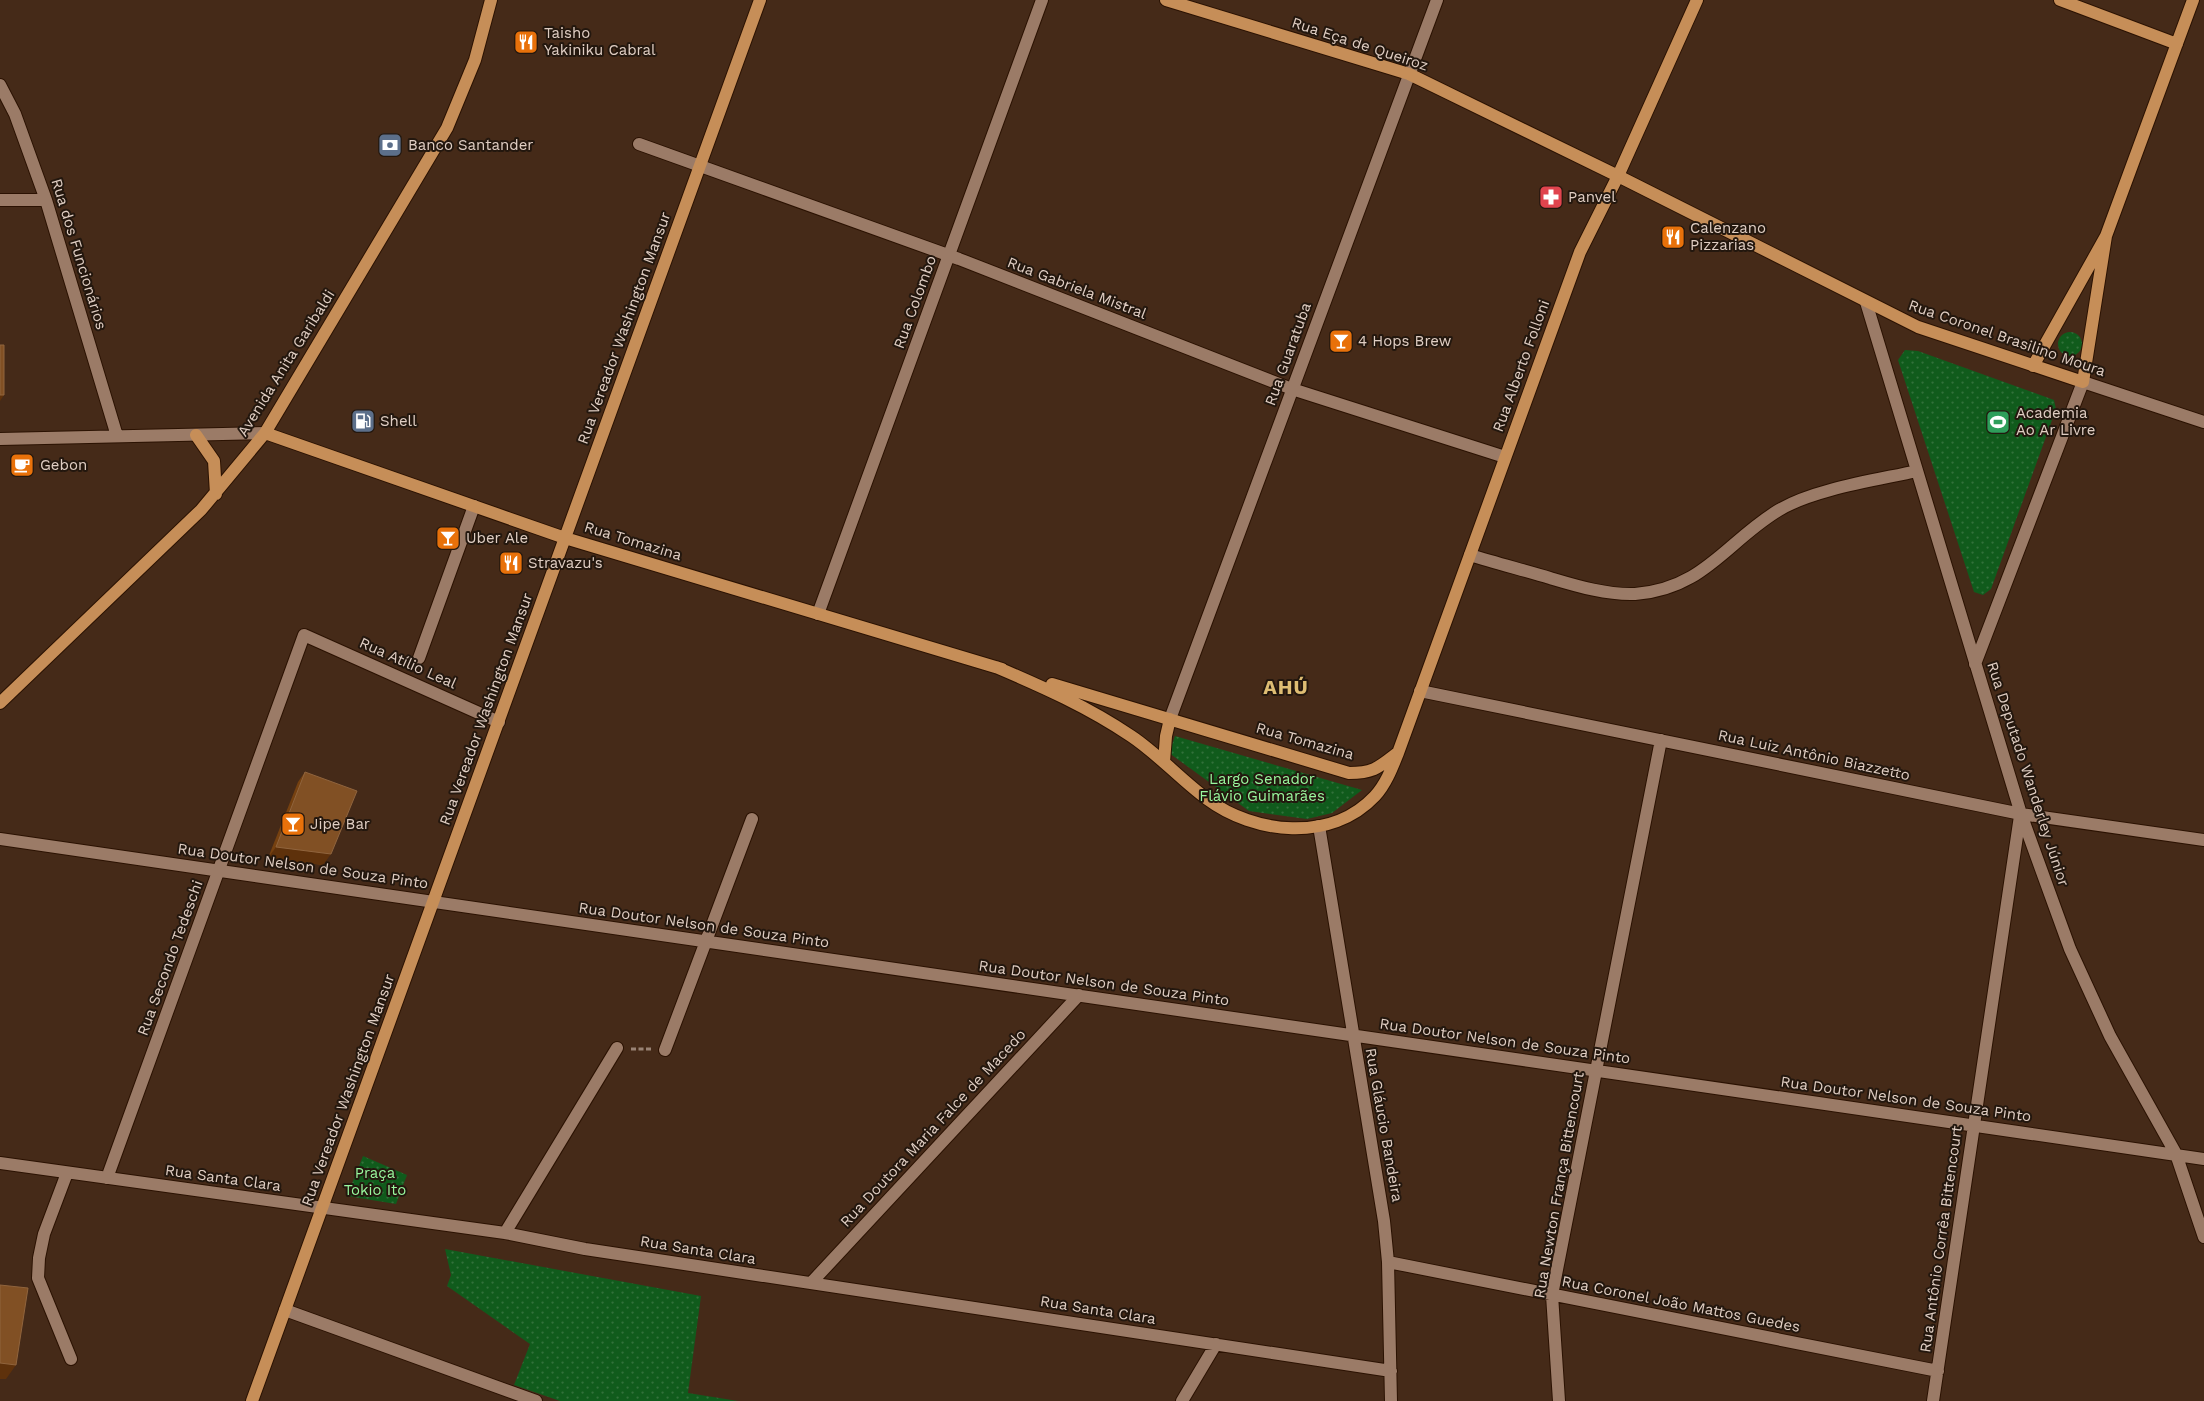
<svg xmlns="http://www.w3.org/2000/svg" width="2204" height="1401" font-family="'Work Sans',sans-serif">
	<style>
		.park { fill: url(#park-dots) }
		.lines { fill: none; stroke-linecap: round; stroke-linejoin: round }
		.minor-casing { stroke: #2b1202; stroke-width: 14 }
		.major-casing { stroke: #2b1202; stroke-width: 14 }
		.path { stroke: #998375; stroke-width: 3; stroke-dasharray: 5 2.5; stroke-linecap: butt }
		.minor { stroke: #9b7b67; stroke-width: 12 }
		.major { stroke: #c68e58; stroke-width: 12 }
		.wall { fill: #764110 }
		.shaded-wall { fill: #5e310b }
		.building { fill: #815024; stroke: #90643d }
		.labels { text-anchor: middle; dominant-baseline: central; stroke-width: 4; stroke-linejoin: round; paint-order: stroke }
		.poi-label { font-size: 15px; fill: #e0cec3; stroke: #23170e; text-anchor: start }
		.street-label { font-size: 15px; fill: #e0cec3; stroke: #23170e }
		.park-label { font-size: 15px; fill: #99f89e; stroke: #23170e }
		.district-label { font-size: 20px; font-weight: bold; letter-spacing: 1px; fill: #debd73; stroke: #23170e }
	</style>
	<defs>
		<pattern id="park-dots" width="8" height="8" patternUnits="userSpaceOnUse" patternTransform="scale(1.25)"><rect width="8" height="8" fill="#105b1c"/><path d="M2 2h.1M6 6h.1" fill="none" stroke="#32713b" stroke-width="1.8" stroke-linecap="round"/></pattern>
	</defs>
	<rect width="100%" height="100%" fill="#452a18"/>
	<path class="park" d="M2058 344a12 12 0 1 1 24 0a12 12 0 1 1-24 0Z
		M1905,350L1918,351L2054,400L2056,409L1991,589L1983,595L1974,592L1898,360Z
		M1175,736L1362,790L1332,813L1307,819L1249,811L1169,753Z
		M363,1156L407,1175L396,1204L347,1196Z
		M445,1249L701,1296L688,1393L738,1401H560L514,1385L530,1344L447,1286L451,1275Z"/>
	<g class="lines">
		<g class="minor-casing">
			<path id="minor" d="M0,85L15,114L46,200L117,436
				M639,144L959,259L1292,389L1505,457
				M0,200H46
				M1866,302L2021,814L2070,949L2110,1036L2176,1154L2204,1237
				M0,439L265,433
				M1470,555C1496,563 1523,570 1550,578C1577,586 1606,595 1635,594C1704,589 1727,541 1779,510C1814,489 1877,480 1917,471
				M818,614L1042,0
				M419,658L474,506
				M1975,664L2083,382L2204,422
				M1420,691L2021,814L2204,840
				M1170,719L1437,0
				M1319,826L1384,1221L1388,1262L1391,1401
				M0,839L2204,1159
				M665,1050L752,819
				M0,1163L505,1233L585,1249L1391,1371
				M67,1173L44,1234L39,1258L38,1278L71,1359
				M107,1178L304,635L499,722
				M505,1233L617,1048
				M1388,1262L1938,1371
				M811,1283L1079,995
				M285,1310L536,1401
				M1182,1401L1216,1344
				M1559,1401L1552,1295L1661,740
				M1933,1401L2020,816"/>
		</g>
		<g class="major-casing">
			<path id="major" d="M1166,0L1409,74L1618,176L1918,327L2083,382L2106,236
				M2060,0L2177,44
				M2033,366L2106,236L2193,0
				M265,433L565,538L1002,669
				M196,435L214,461L216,494
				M996,667C1043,687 1088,707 1131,736C1158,754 1180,779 1207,799C1254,834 1331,843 1375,796C1386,784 1392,768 1398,753L1580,252L1618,176L1697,0
				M1052,684L1349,773C1373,773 1378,768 1396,754
				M0,703L201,510L265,433L447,128L475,60L491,0
				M1164,762L1166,736L1170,719
				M252,1401L760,0"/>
		</g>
		<path class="path" d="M631,1049H652"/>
		<use href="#minor" class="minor"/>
		<use href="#major" class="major"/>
	</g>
	<path class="wall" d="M305,772L323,865L268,858L298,782Z"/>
	<path class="shaded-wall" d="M0,395H4L0,401Z
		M276,847L331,854L323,865L268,858Z
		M0,1363L16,1365L6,1379H0Z"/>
	<path class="building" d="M0,345H4V395H0Z
		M305,772L357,791L331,854L276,847Z
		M0,1285L28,1288L16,1365L0,1363Z"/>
	<defs>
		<g id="restaurant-square" transform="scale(1.25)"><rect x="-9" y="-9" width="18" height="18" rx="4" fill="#e8710a" stroke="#23170e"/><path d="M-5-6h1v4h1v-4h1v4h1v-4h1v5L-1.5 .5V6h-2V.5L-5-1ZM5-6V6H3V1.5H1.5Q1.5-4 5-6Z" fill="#fff"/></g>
		<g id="bank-square" transform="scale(1.25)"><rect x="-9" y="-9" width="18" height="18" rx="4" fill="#5c6f8a" stroke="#23170e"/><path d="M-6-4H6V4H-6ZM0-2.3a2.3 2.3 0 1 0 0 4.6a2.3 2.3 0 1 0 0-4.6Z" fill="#fff"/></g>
		<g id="pharmacy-square" transform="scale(1.25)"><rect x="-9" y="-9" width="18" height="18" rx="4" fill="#e0444e" stroke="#23170e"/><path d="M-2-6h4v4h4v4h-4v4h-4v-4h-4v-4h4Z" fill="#fff"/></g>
		<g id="bar-square" transform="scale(1.25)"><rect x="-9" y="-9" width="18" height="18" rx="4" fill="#e8710a" stroke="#23170e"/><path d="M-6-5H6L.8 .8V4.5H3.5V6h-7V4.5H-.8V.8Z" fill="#fff"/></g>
		<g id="fuel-square" transform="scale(1.25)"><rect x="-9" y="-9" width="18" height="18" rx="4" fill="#5c6f8a" stroke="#23170e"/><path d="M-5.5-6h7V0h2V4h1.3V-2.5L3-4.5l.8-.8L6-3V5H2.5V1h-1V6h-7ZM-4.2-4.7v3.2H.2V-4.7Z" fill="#fff"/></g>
		<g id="stadium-square" transform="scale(1.25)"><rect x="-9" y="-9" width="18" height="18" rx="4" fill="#2e9e5b" stroke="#23170e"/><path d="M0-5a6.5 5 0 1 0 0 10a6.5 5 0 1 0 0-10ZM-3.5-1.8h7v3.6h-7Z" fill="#fff"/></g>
		<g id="cafe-square" transform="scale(1.25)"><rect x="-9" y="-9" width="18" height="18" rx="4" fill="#e8710a" stroke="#23170e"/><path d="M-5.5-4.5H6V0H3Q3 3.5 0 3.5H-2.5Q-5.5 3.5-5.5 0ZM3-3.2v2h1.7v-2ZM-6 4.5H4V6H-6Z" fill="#fff"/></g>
	</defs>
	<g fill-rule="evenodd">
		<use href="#restaurant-square" x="526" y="42"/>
		<use href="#bank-square" x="390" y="145"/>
		<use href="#pharmacy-square" x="1551" y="197"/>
		<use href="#restaurant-square" x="1673" y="237"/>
		<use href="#bar-square" x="1341" y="341"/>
		<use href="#fuel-square" x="363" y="421"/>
		<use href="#stadium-square" x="1998" y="422"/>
		<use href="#cafe-square" x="22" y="465"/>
		<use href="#bar-square" x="448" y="538"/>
		<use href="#restaurant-square" x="511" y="563"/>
		<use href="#bar-square" x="293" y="824"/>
	</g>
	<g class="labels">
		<g class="poi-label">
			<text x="544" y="33">Taisho<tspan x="544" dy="17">Yakiniku Cabral</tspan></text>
			<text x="408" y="145">Banco Santander</text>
			<text x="1568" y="197">Panvel</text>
			<text x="1690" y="228">Calenzano<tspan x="1690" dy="17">Pizzarias</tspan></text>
			<text x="1358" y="341">4 Hops Brew</text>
			<text x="2016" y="413">Academia<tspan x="2016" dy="17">Ao Ar Livre</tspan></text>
			<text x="380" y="421">Shell</text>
			<text x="40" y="465">Gebon</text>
			<text x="466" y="538">Uber Ale</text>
			<text x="528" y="563">Stravazu's</text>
			<text x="310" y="824">Jipe Bar</text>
		</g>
		<g class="street-label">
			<text transform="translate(1360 44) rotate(18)">Rua Eça de Queiroz</text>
			<text transform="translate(79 254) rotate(73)">Rua dos Funcionários</text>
			<text transform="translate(1077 288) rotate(21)">Rua Gabriela Mistral</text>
			<text transform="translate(915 302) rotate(-70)">Rua Colombo</text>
			<text transform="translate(624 328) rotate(-70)">Rua Vereador Washington Mansur</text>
			<text transform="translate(2007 338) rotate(19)">Rua Coronel Brasilino Moura</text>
			<text transform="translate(1288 354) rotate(-70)">Rua Guaratuba</text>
			<text transform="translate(286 363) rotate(-58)">Avenida Anita Garibaldi</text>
			<text transform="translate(1521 366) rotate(-70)">Rua Alberto Folloni</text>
			<text transform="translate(633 541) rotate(17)">Rua Tomazina</text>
			<text transform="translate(408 663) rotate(24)">Rua Atílio Leal</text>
			<text transform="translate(486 709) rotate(-70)">Rua Vereador Washington Mansur</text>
			<text transform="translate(1305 741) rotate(16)">Rua Tomazina</text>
			<text transform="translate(1814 755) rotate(12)">Rua Luiz Antônio Biazzetto</text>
			<text transform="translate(2028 774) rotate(72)">Rua Deputado Wanderley Júnior</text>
			<text transform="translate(303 866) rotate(8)">Rua Doutor Nelson de Souza Pinto</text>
			<text transform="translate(704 925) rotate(8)">Rua Doutor Nelson de Souza Pinto</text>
			<text transform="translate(170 958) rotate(-70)">Rua Secondo Tedeschi</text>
			<text transform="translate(1104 983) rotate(8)">Rua Doutor Nelson de Souza Pinto</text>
			<text transform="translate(1505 1041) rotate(8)">Rua Doutor Nelson de Souza Pinto</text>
			<text transform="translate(348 1090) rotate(-70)">Rua Vereador Washington Mansur</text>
			<text transform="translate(1906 1099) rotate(8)">Rua Doutor Nelson de Souza Pinto</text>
			<text transform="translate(1384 1125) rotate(80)">Rua Gláucio Bandeira</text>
			<text transform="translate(933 1128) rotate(-47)">Rua Doutora Maria Falce de Macedo</text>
			<text transform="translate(223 1178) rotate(8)">Rua Santa Clara</text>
			<text transform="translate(1559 1185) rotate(-80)">Rua Newton França Bittencourt</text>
			<text transform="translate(1941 1239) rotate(-82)">Rua Antônio Corrêa Bittencourt</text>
			<text transform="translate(698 1250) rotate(9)">Rua Santa Clara</text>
			<text transform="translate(1681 1304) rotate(11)">Rua Coronel João Mattos Guedes</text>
			<text transform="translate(1098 1310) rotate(9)">Rua Santa Clara</text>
		</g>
		<g class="park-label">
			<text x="1262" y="779">Largo Senador<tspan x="1262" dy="17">Flávio Guimarães</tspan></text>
			<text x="375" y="1173">Praça<tspan x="375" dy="17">Tokio Ito</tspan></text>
		</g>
		<g class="district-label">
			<text x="1286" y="687">AHÚ</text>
		</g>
	</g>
</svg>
